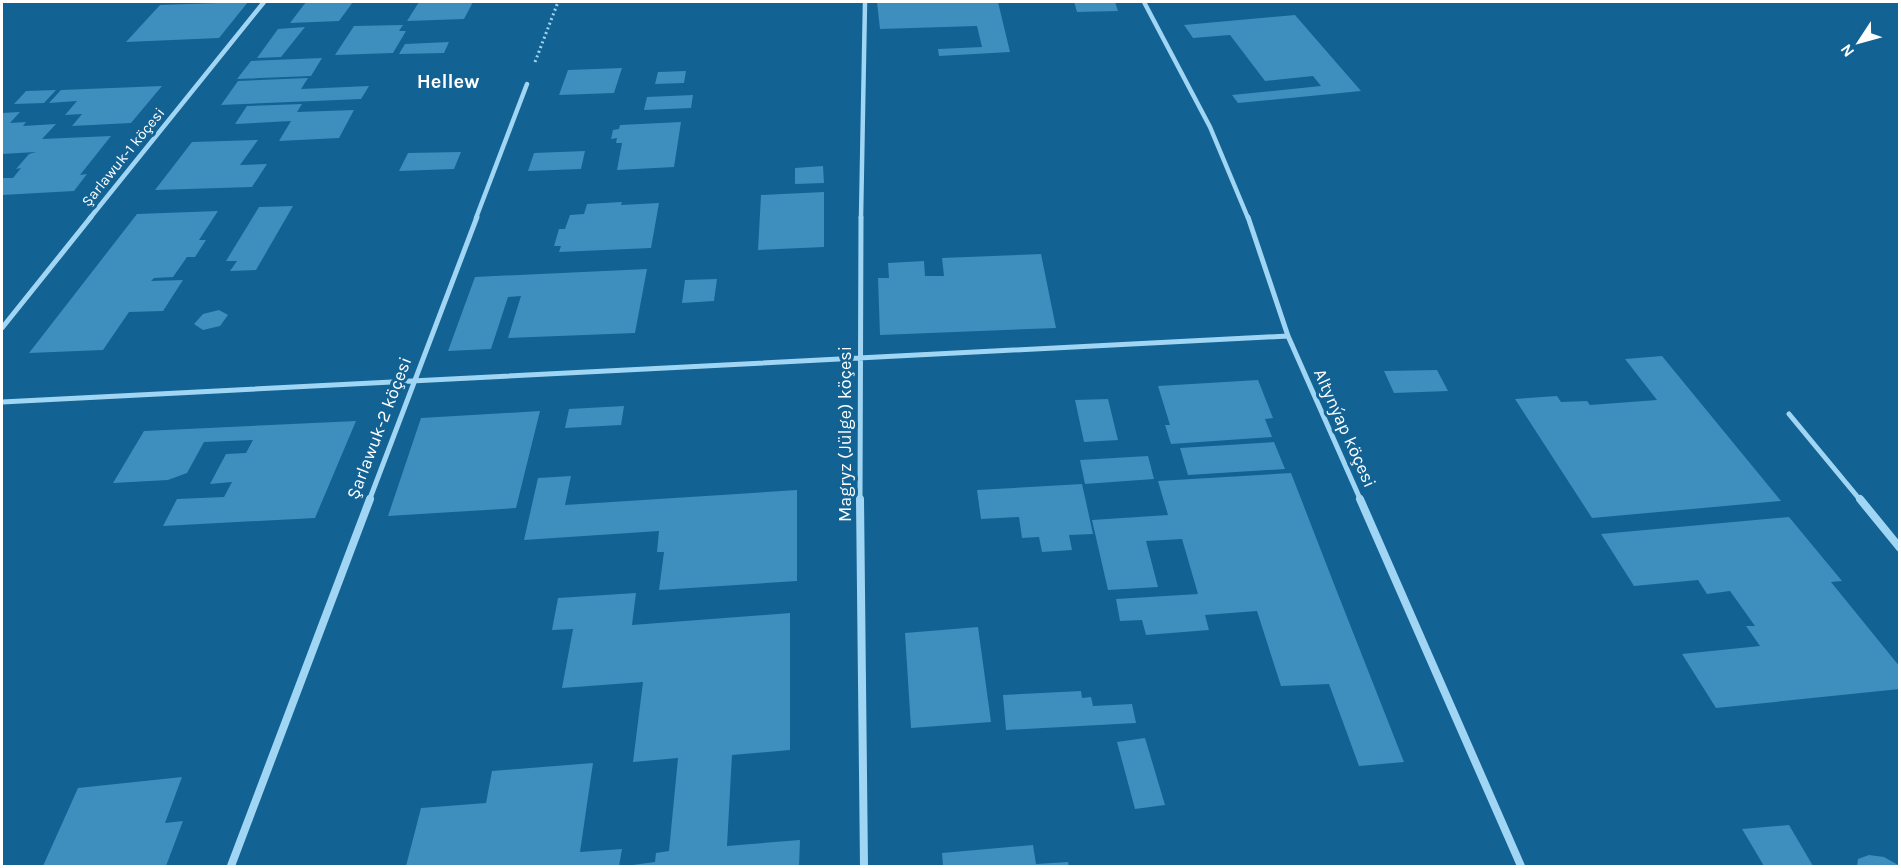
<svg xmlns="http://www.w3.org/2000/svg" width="1901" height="868" font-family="Karla,sans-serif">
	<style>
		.building { fill: #3e8ebe }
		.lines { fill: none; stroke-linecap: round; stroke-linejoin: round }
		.path { stroke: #a0d5f3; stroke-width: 3; stroke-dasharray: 2 3; stroke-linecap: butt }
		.minor-far2 { stroke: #a0d5f3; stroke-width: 4.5 }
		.minor-far1 { stroke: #a0d5f3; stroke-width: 5 }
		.minor { stroke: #a0d5f3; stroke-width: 8 }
		.labels { text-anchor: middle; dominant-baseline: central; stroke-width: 6; stroke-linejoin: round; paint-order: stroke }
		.far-street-label { font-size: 15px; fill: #fff; stroke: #126294 }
		.street-label { font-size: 18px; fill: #fff; stroke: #126294 }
		.far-district-label { font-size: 20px; font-weight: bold; fill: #fff; stroke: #126294 }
	</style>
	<rect width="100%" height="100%" fill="#126294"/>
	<path class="building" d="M248,2L219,38L126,42L160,5Z
		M306,2H353L339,21L290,23Z
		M419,2H473L464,19L407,21Z
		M877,2H998L1010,52L939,56L938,49L982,47L977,26L880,29Z
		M1074,2H1115L1118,11L1077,12Z
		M1295,15L1361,91L1238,103L1232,95L1321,86L1313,76L1265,81L1230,35L1193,38L1184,25Z
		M403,25L399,31H406L393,53L335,55L354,26Z
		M305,27L281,57L257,58L278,29Z
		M449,42L444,53L399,54L405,44Z
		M322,58L311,76L237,79L251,61Z
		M622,68L614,93L559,95L568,70Z
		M686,71L684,83L655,84L658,72Z
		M308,78L301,89L369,86L361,99L221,105L238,81Z
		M162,86L131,123L72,126L82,114L65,115L77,101L49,103L61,90Z
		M56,90L44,103L14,104L26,91Z
		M693,95L691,108L644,110L647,97Z
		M302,104L297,112L354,110L339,138L279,141L291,121L235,124L247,106Z
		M20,112L10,123L26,122L23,126L56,124L42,139L111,136L80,175L87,174L74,191L2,195V178H13L21,168L16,169L29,154L36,152L2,154V113Z
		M681,122L674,167L617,170L622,143H616L617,138L611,139L613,130L619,129L620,125Z
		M258,140L240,165L267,164L252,187L155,190L192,142Z
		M585,151L581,169L528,171L534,153Z
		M461,152L454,169L399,171L408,153Z
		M823,166L824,183L795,184V168Z
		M824,192V247L758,250L761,195Z
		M622,202L621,205L659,203L651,248L559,252L561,246H554L559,229H565L570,215L584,214L587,204Z
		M293,206L256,270L230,271L237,261H226L259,207Z
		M218,211L199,240H206L195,257H187L173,277L154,278L151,281L183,280L163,311L129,312L103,350L29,353L137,214Z
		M1041,254L1056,328L880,335L878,278H889L888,263L924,261L925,276H944L942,258Z
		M647,269L635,333L508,338L521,296L508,297L491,349L448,351L475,277Z
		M717,279L714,301L682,303L685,280Z
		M219,310L228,315L220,326L203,330L194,324L203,314Z
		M1662,356L1781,501L1592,518L1515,399L1557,396L1561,402L1587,401L1590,405L1657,400L1625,359Z
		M1437,370L1448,391L1394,393L1384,371Z
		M1258,380L1273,418L1265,419L1272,437L1171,444L1165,425H1170L1158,386Z
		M1108,399L1118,440L1084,442L1075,400Z
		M624,406L621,425L565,428L569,409Z
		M540,411L516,508L388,516L421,418Z
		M356,421L315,518L163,526L177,499L224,497L232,482L210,484L226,454L246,453L253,440L204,442L187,473L168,480L113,483L144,431Z
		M1274,442L1285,469L1188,475L1180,448Z
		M1148,456L1154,479L1085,484L1080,460Z
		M1291,473L1334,584L1404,762L1359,766L1329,684L1281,686L1257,611L1205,615L1209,630L1146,635L1142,620L1120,621L1116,599L1198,594L1182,539L1146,541L1158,587L1108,590L1092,520L1168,515L1158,481Z
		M571,476L565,505L797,490V581L659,590L664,552H657L659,531L524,540L538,478Z
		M1082,484L1093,534L1069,535L1072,550L1042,552L1039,537L1022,538L1019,517L981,519L977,490Z
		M1789,517L1842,581L1831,582L1900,667V689L1716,708L1682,654L1760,646L1746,626H1755L1730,591L1707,594L1698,580L1634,586L1601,534Z
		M636,593L632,625L790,613V750L732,755L727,846L800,840L799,866H625L655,862L656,853L669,851L678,758L633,762L643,682L562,688L573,629L552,630L558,598Z
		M978,627L991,722L911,728L905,633Z
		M1081,691L1082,698L1091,697L1093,706L1132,704L1136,723L1006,730L1003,695Z
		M1145,738L1165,805L1135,809L1117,742Z
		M593,763L580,852L622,849L619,866H406L421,808L486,803L492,771Z
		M182,777L165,823L183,821L166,866H43L78,788Z
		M1789,825L1813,866H1764L1742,829Z
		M1033,845L1036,864L1068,862L1069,866H943L942,853Z
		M1869,855L1884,857L1900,866H1857L1858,859Z"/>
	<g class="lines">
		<path class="path" d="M535,62L558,2"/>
		<path class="minor-far2" d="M1144,2L1210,127L1248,218
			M90,218L264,2
			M476,218L527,84
			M861,218L865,2"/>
		<path class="minor-far1" d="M1248,217L1288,336L1361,501
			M2,328L91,217
			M2,402L1288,336
			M1789,414L1861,501
			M369,501L477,217
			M860,501L861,217"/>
		<path class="minor" d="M860,499L864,866
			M1360,499L1521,866
			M1860,499L1900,548
			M231,866L370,499"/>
	</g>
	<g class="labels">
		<g class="far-street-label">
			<text transform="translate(123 157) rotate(-51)">Şarlawuk-1 köçesi</text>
		</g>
		<g class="street-label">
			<text transform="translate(379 428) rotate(-69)">Şarlawuk-2 köçesi</text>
			<text transform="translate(1345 428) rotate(66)">Altynýap köçesi</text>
			<text transform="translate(845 434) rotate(-90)">Magryz (Jülge) köçesi</text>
		</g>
		<g class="far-district-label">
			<text x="448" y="81">Hellew</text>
		</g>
	</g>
	<rect width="1901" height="868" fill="none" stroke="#ffffff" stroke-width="6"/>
	<g transform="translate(1859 42) rotate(234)" stroke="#126294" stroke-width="4.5" paint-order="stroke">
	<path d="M0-4.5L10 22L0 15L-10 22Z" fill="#ffffff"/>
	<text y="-9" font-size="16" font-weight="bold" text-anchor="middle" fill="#ffffff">N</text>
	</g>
</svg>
